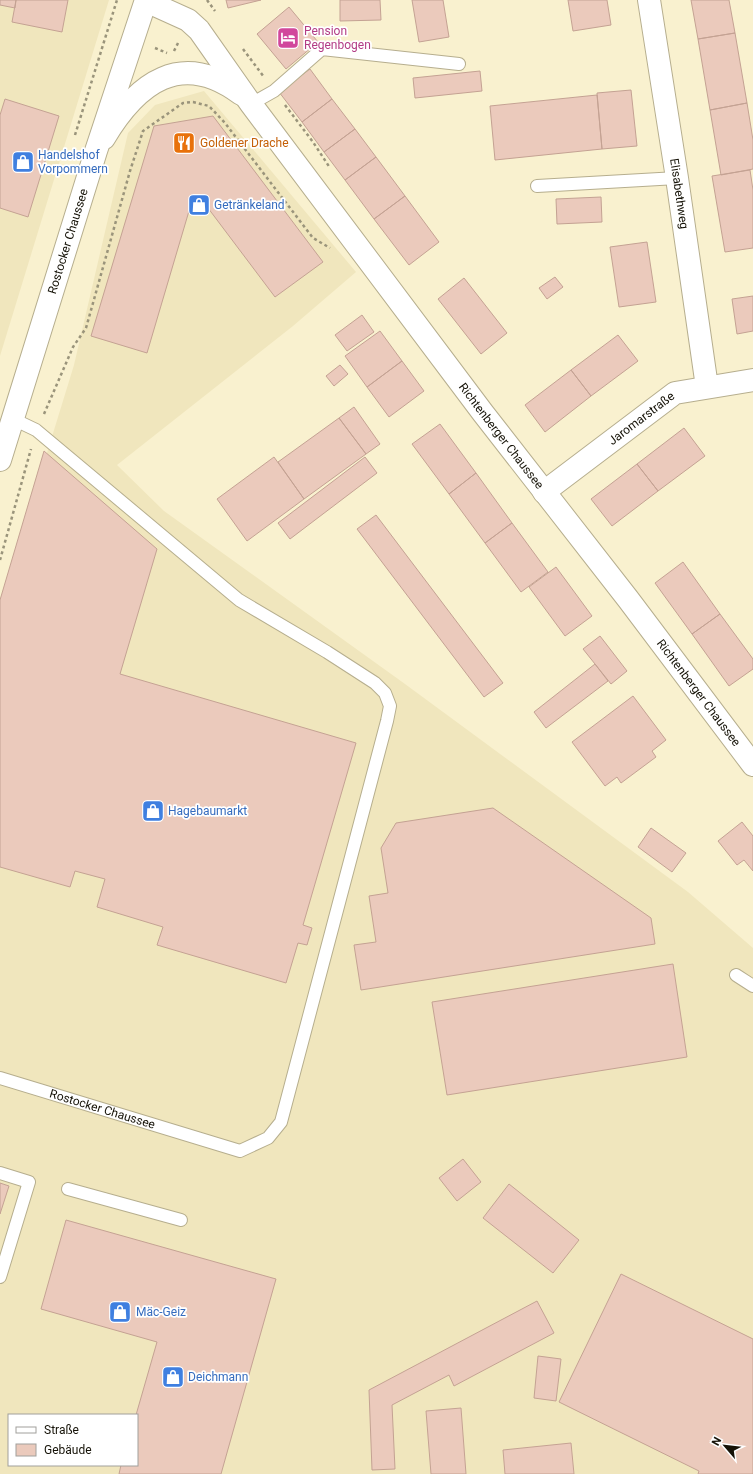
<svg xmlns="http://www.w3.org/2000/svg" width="753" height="1474" font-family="Roboto,sans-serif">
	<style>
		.built { fill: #f0e6bd; fill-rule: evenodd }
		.building { fill: #ebcabc; stroke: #c4a293 }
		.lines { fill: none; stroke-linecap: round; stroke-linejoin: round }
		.service-casing { stroke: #b6ae8e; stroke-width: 14 }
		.minor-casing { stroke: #b6ae8e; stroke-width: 24 }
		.tertiary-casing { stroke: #b6ae8e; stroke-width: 24 }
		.secondary-casing { stroke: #b6ae8e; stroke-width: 24 }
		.path { stroke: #9a947b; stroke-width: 2.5; stroke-dasharray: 3 3; stroke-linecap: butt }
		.service { stroke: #fff; stroke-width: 12 }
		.minor { stroke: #fff; stroke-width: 22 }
		.tertiary { stroke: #fff; stroke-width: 22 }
		.secondary { stroke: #fff; stroke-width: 22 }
		.labels { text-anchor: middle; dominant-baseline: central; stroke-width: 3.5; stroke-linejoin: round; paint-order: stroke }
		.hotel-label { font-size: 12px; fill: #b23c85; stroke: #fff; text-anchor: start }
		.food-label { font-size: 12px; fill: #c56008; stroke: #fff; text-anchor: start }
		.shop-label { font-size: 12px; fill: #366cbe; stroke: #fff; text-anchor: start }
		.street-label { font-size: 12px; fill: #151207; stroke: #fff }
	</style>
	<rect width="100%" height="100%" fill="#f9f1cf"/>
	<path class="built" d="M0,0H109L0,356Z
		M204,91L356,272L293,326L117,465L164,511L405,684L688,892L753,948V1474H0V606L74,365L128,133L155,105ZM9,1415H137V1465H9Z"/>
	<path class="building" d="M0,0H16L15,8L0,5Z
		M16,0H68L62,32L12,22Z
		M226,0H261L228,8Z
		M340,0H380L381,20L340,21Z
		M412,0H443L449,37L419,42Z
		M568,0H607L611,25L573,31Z
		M691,0H729L735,33L698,39Z
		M289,7L318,42L286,69L257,34Z
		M735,33L747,103L710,110L698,39Z
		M310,69L332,99L302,122L279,92Z
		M480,71L482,91L415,98L413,78Z
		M631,90L637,146L602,149L597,93Z
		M597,95L602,149L495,160L490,106Z
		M5,99L59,116L28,217L0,208V115Z
		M332,99L355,129L324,152L302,122Z
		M747,103L753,140V169L721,175L710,110Z
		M213,116L323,262L275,297L208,208L189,211L147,353L91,336L154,126Z
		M355,129L376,157L345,180L324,152Z
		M376,157L405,196L374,219L345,180Z
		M750,170L753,190V248L725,252L712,176Z
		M405,196L439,242L409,265L374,219Z
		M601,197L602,222L557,224L556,199Z
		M647,242L656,302L619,307L610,247Z
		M555,277L563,287L547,299L539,288Z
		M464,278L507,333L481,354L438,299Z
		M753,296V331L737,334L732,299Z
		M362,315L374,332L347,351L335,335Z
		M380,331L402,361L367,387L345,356Z
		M618,335L638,361L591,396L571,370Z
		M402,361L424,391L389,417L367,387Z
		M340,365L348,374L334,386L326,376Z
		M571,370L591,396L545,432L525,405Z
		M354,407L380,444L366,454L339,418Z
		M339,418L366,454L304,499L278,462Z
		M440,424L476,473L449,494L412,444Z
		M684,428L705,456L658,491L637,464Z
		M44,451L157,549L120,674L356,743L303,925L312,928L307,945L298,943L286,983L157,945L163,927L97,907L105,879L75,871L70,887L0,867V600Z
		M274,457L304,499L247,541L217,499Z
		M365,457L377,473L290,539L278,523Z
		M637,464L658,491L612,526L591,499Z
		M476,473L512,523L485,543L449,494Z
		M376,515L503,683L484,697L357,529Z
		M512,523L548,572L521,592L485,543Z
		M683,562L720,614L692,634L655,583Z
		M556,567L592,616L565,636L529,587Z
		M720,614L753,659V669L729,686L692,634Z
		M600,636L627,671L611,684L583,649Z
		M595,664L608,681L546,728L534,712Z
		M633,696L666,740L652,751L656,757L621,783L617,777L605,786L572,742Z
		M493,808L651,918L655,944L361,990L354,945L376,942L369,896L388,893L381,848L396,823Z
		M742,822L753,836V871L744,860L737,865L718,841Z
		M651,828L686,853L672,872L638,847Z
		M673,964L687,1057L447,1095L432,1002Z
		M463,1159L481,1182L457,1201L439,1178Z
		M0,1183L9,1186L0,1214Z
		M509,1184L579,1240L553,1273L483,1218Z
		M66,1220L276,1279L221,1474H119L121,1465H137V1415H136L157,1342L41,1309Z
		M621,1274L753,1339V1474H698L699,1471L559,1402Z
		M537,1301L554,1333L454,1386L449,1375L392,1405L395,1469L372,1470L369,1390Z
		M538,1356L561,1359L556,1401L534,1398Z
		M461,1408L466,1474H431L426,1411Z
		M571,1443L574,1474H505L503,1450Z"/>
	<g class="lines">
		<g class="service-casing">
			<g id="service">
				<path d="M251,104L274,91L322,49L459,64"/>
				<path d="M537,186L677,178"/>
				<path d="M736,975L753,986"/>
				<path id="s1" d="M0,1078L240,1151L268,1138L281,1122L387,721L390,706L385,693L375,683L327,652L239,600L36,430L13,419"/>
				<path d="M0,1173L29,1182L0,1277"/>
				<path d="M68,1189L181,1220"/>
			</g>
		</g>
		<g class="minor-casing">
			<g id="minor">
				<path id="s2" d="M649,0L677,178L707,387"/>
				<path id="s3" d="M544,492L675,393L753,380"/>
			</g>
		</g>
		<g class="tertiary-casing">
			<g id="tertiary">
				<path id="s4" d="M146,1L188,20L199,30L251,104L483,413L628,599L753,765"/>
				<path d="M104,138C137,83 181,49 241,94"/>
			</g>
		</g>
		<g class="secondary-casing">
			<g id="secondary">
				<path id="s5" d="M0,460L96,151L146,0"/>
			</g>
		</g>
		<path class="path" d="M207,0L215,11
			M155,48L167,53
			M243,49L264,77
			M174,51L179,41
			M285,105L313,142L330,168
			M75,135L117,0
			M44,414L73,347L86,328L130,171L143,131L183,103L193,102L209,106L225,123L313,238L330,248
			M0,560L31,449"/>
		<use href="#service" class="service"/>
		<use href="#minor" class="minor"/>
		<use href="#tertiary" class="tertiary"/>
		<use href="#secondary" class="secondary"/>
	</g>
	<defs>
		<g id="hotel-square" transform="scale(1.15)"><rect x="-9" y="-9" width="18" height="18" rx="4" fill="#d1479c" stroke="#fff"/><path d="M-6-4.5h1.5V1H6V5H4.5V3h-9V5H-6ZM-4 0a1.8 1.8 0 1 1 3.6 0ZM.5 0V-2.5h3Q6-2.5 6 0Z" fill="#fff"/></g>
		<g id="restaurant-square" transform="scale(1.15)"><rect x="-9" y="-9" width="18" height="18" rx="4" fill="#e8710a" stroke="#fff"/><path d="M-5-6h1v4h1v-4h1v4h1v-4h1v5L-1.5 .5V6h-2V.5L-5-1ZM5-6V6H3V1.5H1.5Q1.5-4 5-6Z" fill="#fff"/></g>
		<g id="shop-square" transform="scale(1.15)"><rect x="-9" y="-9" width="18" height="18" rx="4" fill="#3f7fe0" stroke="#fff"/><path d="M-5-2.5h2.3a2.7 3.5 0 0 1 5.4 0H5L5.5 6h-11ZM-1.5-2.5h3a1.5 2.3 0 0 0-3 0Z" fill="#fff"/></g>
	</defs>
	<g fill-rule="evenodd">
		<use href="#hotel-square" x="288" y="38"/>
		<use href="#restaurant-square" x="184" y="143"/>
		<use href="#shop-square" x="23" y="162"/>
		<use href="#shop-square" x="199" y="205"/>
		<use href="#shop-square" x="153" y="811"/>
		<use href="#shop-square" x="120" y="1312"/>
		<use href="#shop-square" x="173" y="1377"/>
	</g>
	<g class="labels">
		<g class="hotel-label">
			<text x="304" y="31">Pension<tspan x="304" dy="14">Regenbogen</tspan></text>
		</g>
		<g class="food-label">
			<text x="200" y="143">Goldener Drache</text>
		</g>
		<g class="shop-label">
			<text x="38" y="155">Handelshof<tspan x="38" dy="14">Vorpommern</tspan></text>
			<text x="214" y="205">Getränkeland</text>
			<text x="168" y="811">Hagebaumarkt</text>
			<text x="136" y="1312">Mäc-Geiz</text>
			<text x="188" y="1377">Deichmann</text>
		</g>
		<g class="street-label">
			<text stroke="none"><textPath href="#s2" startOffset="196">Elisabethweg</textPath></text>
			<text stroke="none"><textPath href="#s5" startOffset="229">Rostocker Chaussee</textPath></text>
			<text stroke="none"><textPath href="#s3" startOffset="122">Jaromarstraße</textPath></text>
			<text stroke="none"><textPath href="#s4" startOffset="567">Richtenberger Chaussee</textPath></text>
			<text stroke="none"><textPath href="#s4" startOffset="891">Richtenberger Chaussee</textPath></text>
			<text stroke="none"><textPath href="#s1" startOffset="107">Rostocker Chaussee</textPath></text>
		</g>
	</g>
	<rect x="8" y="1414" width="130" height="52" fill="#ffffff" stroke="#a1a09c"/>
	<rect x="16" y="1427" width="20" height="6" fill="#ffffff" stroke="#a1a09c"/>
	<text x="44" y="1434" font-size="12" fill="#151207">Straße</text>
	<rect x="16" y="1444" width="20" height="12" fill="#ebcabc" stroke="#a1a09c"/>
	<text x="44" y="1454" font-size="12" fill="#151207">Gebäude</text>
	<g transform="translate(725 1446) rotate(298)" stroke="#ffffff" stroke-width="3" paint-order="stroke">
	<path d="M0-3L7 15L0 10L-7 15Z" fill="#151207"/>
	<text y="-6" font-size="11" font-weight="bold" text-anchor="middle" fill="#151207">N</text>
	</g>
</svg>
